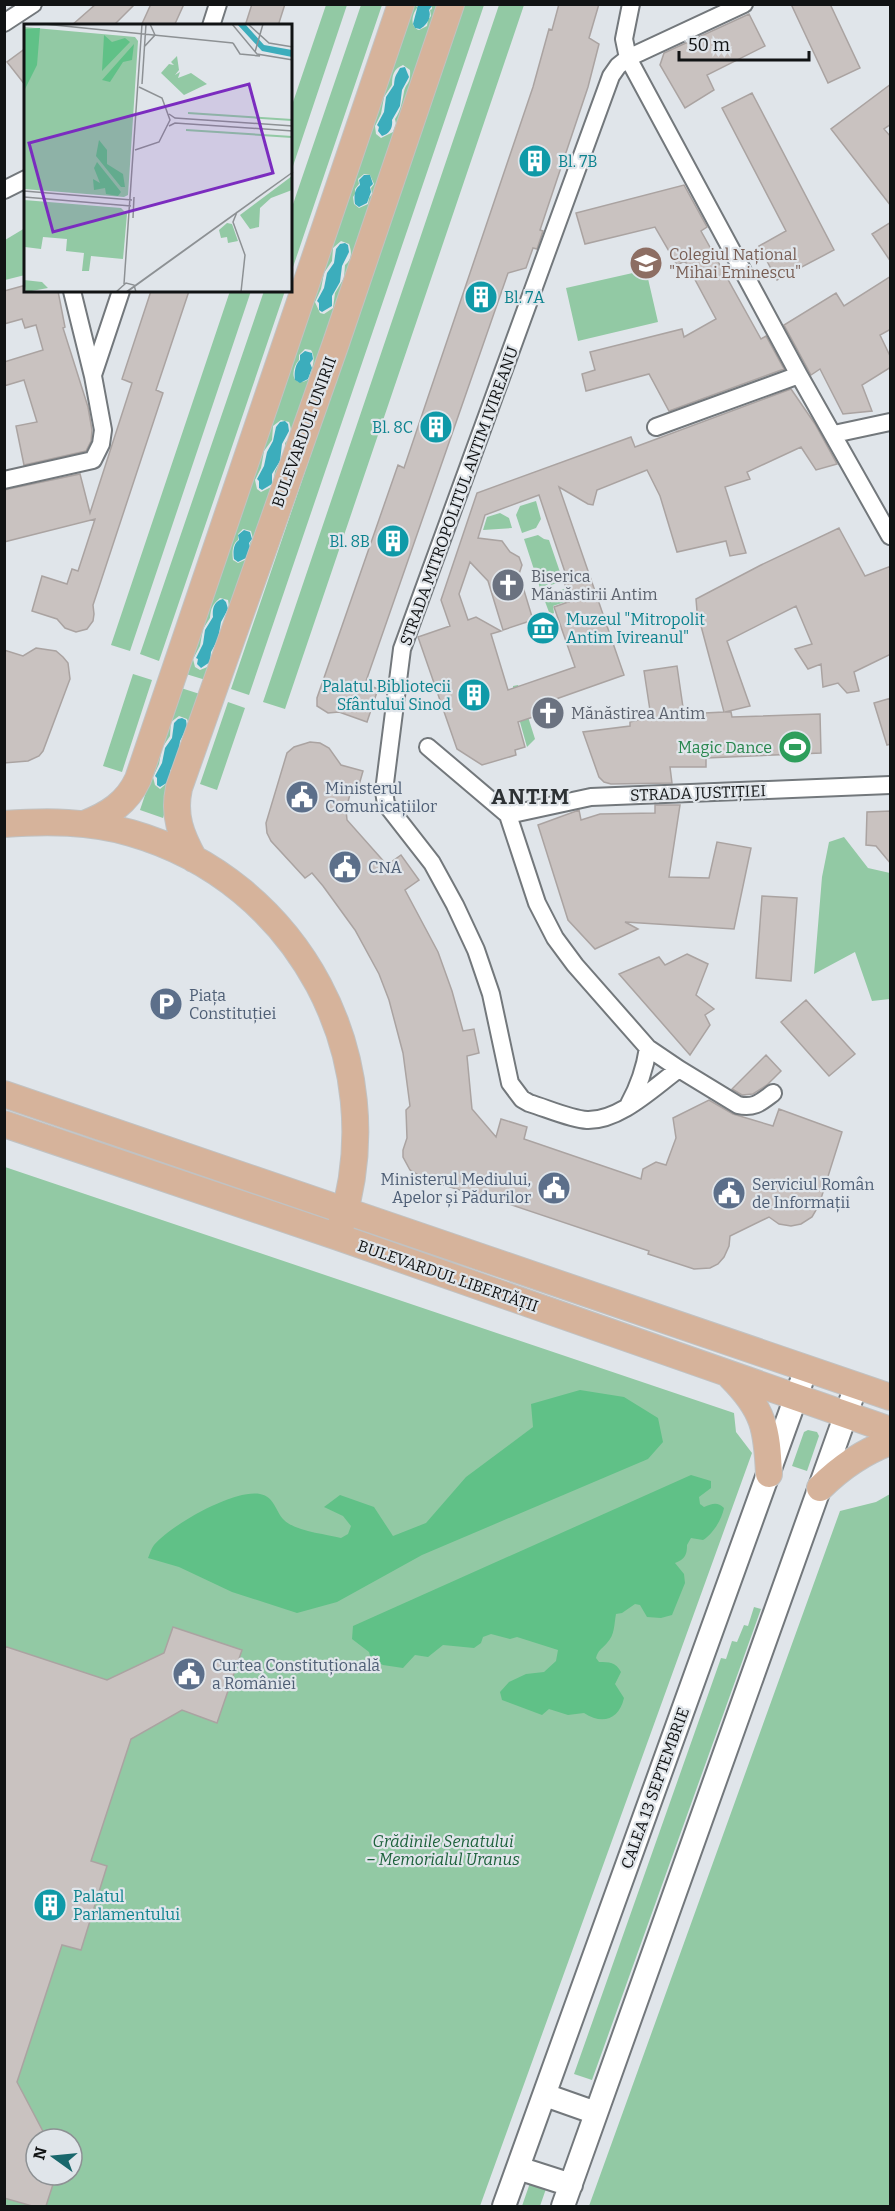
<svg xmlns="http://www.w3.org/2000/svg" width="895" height="2211" font-family="Bitter,serif">
	<style>
		.green { fill: #92c9a4; fill-rule: evenodd }
		.forest { fill: #60c187 }
		.water { fill: #3cadbc }
		.building { fill: #c9c2c0; stroke: #aaa3a1; stroke-width: 1.5; fill-rule: evenodd }
		.lines { fill: none; stroke-linecap: round; stroke-linejoin: round }
		.minor-casing { stroke: #73787c; stroke-width: 20 }
		.secondary-casing { stroke: #73787c; stroke-width: 26 }
		.primary-casing { stroke: #c1c2c2; stroke-width: 28 }
		.minor { stroke: #fff; stroke-width: 16 }
		.secondary { stroke: #fff; stroke-width: 22 }
		.primary { stroke: #d6b39b; stroke-width: 26 }
		.labels { text-anchor: middle; dominant-baseline: central; stroke-width: 4.5; stroke-linejoin: round; paint-order: stroke }
		.culture-label { font-size: 16px; fill: #0d838f; stroke: #e0e5ea; text-anchor: start }
		.education-label { font-size: 16px; fill: #785e54; stroke: #e0e5ea; text-anchor: start }
		.street-label { font-size: 16px; fill: #111314; stroke: #e0e5ea }
		.worship-label { font-size: 16px; fill: #5b616d; stroke: #e0e5ea; text-anchor: start }
		.leisure-label { font-size: 16px; fill: #27864d; stroke: #e0e5ea; text-anchor: end }
		.service-label { font-size: 16px; fill: #4e5e75; stroke: #e0e5ea; text-anchor: start }
		.park-label { font-size: 16px; font-style: italic; fill: #1d623c; stroke: #e0e5ea }
		.district-label { font-size: 22px; font-weight: bold; letter-spacing: 1.5px; fill: #2d3134; stroke: #e0e5ea }
		.inset-road { fill: none; stroke: #8d9194; stroke-width: 1.5 }
		.view { fill: #7b2cbf; fill-opacity: 0.15; stroke: #7b2cbf; stroke-width: 3 }
		.inset-edge { fill: none; stroke: #111314; stroke-width: 3 }
	</style>
	<rect width="100%" height="100%" fill="#e0e5ea"/>
	<path class="green" d="M326,5H347L291,172V108Z
		M361,5H382L291,273V210Z
		M413,5L418,7C412,13 409,27 419,30L427,26L428,20L431,16L430,10L432,9V5H438L209,681L186,674ZM403,65L410,70C411,85 406,82 404,92C402,102 401,110 395,119L396,124L393,132L381,138L376,134L375,126L381,114L384,97L392,85C392,76 393,69 403,65ZM364,174L370,175L374,184L371,188L372,194L369,198L368,204L359,208L354,204L353,197L355,194V189L359,184L358,179ZM341,241L349,244C352,252 352,259 345,265L344,278L335,293L333,308L324,314L320,313L315,302L321,289L324,273L332,261L333,248ZM305,349L311,350C317,360 311,369 309,379C291,390 290,369 299,360V355ZM281,420L289,422C292,430 292,437 285,443V452L275,471L273,486L261,492L257,489L255,480L261,468L264,451L272,440L273,426ZM243,529L251,531L253,539L250,543L251,547L247,559L238,563L233,560C232,553 232,544 238,540V534ZM220,598L228,600C230,611 228,614 223,623C224,636 214,651 212,665L200,670L195,667L193,659L200,646L203,629L210,618C211,608 212,605 220,598Z
		M464,5H484L249,695L231,689Z
		M499,5H524L285,709L263,702Z
		M25,228V275L5,280V240Z
		M646,270L658,322L578,341L566,288Z
		M230,291H251L130,651L111,645Z
		M264,291H285L159,661L140,654Z
		M536,501L541,519L536,528L522,533L516,515L520,506Z
		M500,513L509,518L512,528L483,530L487,517Z
		M538,535L544,539L549,540L561,575L560,582L551,585L550,582L552,580L550,572L541,575L543,583L547,582L548,586L540,588L524,539Z
		M564,589L568,601L553,606L554,613L550,615L543,596Z
		M133,674L152,680L122,772L103,766Z
		M518,685L535,739L527,747L511,690L513,689V686Z
		M181,688L203,695L163,818L140,810ZM179,716L187,719L190,727L167,783L160,789L155,785L153,777L159,764L162,748L170,736L171,722Z
		M228,702L245,708L217,790L200,784Z
		M844,837L868,868L890,873V999L872,1001L855,952L814,974L822,877L829,842Z
		M5,1167L734,1413L736,1432L752,1453L480,2206H5ZM36,2139H72V2175H36Z
		M808,1430L817,1432L819,1436L807,1471L792,1466L804,1432Z
		M890,1494V2206H589L840,1511L876,1502Z
		M754,1607L761,1609L592,2080L574,2074L721,1658L726,1659L732,1641L737,1642L744,1625L748,1626Z
		M531,2180L547,2186L540,2206H522Z"/>
	<path class="forest" d="M580,1390L624,1397L658,1418L663,1442L648,1459L422,1555L337,1602L297,1613L232,1592L179,1567L148,1558C150,1553 151,1549 154,1545C171,1525 234,1489 260,1494C275,1497 275,1511 284,1520C295,1531 325,1534 341,1538L348,1534L351,1526L343,1516L324,1507L340,1495L374,1507L393,1536L426,1523L466,1477L533,1427L531,1404Z
		M691,1475L711,1481V1488L699,1497L700,1504L704,1507C712,1504 717,1501 724,1508C722,1519 713,1534 703,1540L691,1538L687,1545C687,1555 685,1559 675,1563L684,1574L685,1583L672,1615L661,1618L647,1617L640,1605L635,1604L622,1613L616,1614C614,1624 615,1635 607,1643C602,1649 598,1650 596,1658L599,1662C609,1662 616,1662 621,1672L615,1684L624,1698C619,1720 602,1725 584,1713L568,1715L549,1709L542,1715L502,1700L500,1692L509,1682L526,1674L544,1672L556,1661L558,1650L517,1637L510,1639L491,1634L483,1637L481,1643L474,1648L443,1645L428,1657L415,1655L403,1668L383,1665L371,1659L369,1652L352,1639L353,1626Z"/>
	<path class="water" d="M418,5L432,6L429,10C432,18 426,26 420,29L415,28L413,24Z
		M405,67L409,77L402,90L400,106L392,120C393,127 390,134 382,136L378,131L379,127L377,125L384,112L386,97L394,85C395,74 396,76 400,68Z
		M364,175H370L373,184L370,187L371,192L367,203L359,207L355,204C354,198 354,189 360,185L359,180Z
		M345,243L348,245L349,252L342,266L340,282L332,296V306L322,312L319,310V303L317,301L324,288L327,273L334,263L336,249L340,244Z
		M305,351L312,353L313,359L310,363L312,368L308,379L300,383L295,380C294,374 295,364 300,360V355Z
		M285,421L288,424L289,431L282,444L280,461L272,474V484L262,490L259,488V481L257,479L264,466L267,452L273,441L276,427L280,422Z
		M244,530L250,532L252,539L249,543L250,547L246,558L238,562L234,559C233,553 233,544 239,540L238,535Z
		M223,599L226,602L228,609L221,622L218,639L211,652L210,662L201,668L197,664L198,659L196,658L203,644L205,630L213,617C212,609 214,601 223,599Z
		M182,718L186,720L187,727L180,741L178,757L170,771V781L160,787L157,785V778L155,776L162,763L165,748L172,738L174,723L178,719Z"/>
	<path class="building" d="M96,4H135L113,26H71Z
		M151,4H184L174,26H141Z
		M252,4H285L278,26H245Z
		M559,4H599L589,38L599,44L588,87L540,230L543,231L537,249L533,248L526,268L508,273L365,684L378,689L367,722L339,712L328,713L317,706V698L398,465L404,468L533,87L549,29L552,30Z
		M791,4H830L860,68L828,83Z
		M749,14L765,46L707,75L714,90L685,108L660,65L664,53Z
		M26,48V86L7,62Z
		M891,84V124L884,129L891,137V206L831,129Z
		M752,93L834,250L777,280L759,246L786,231L722,108Z
		M684,185L707,227L701,231L761,339L766,336L784,369L669,411L649,374L586,391L582,374L595,370L590,352L682,329L684,337L716,319L685,261L677,265L655,227L585,244L576,213Z
		M891,222V262L872,234Z
		M891,276V329L880,335L891,358V367L862,385L872,411L843,414L820,369L811,375L784,325L836,293L844,306Z
		M26,285V291H58L65,327L63,328L88,407L92,430L91,441L86,451L24,465L16,426L37,422L24,380L4,386V362L43,350L36,325L25,328L22,319L4,324V291Z
		M151,291H189L156,390L163,393L93,605L94,614L93,621L87,629L76,632L65,628L57,619L32,611L42,576L67,584L72,569L78,571L95,519L4,542V490L80,474L90,513L132,383L122,379Z
		M791,389L815,424L837,464L816,470L801,447L747,472L750,479L725,487L746,553L730,556L726,541L677,552L660,496L647,470L597,490L593,505L588,504L559,487L624,675L556,699L560,708L518,722L525,747L515,750L516,755L482,765L457,749L418,637L450,626L441,600L477,493L631,437L635,447ZM539,495L567,578L563,579L571,601L554,607L575,667L508,690L491,634L501,631L476,617L468,620L459,594L470,562L488,581L503,630L533,620L519,574L522,565L519,557L510,552L502,541L478,538L485,515Z
		M839,528L865,576L891,566V654L854,672L859,691L847,693L838,683L823,687L821,664L808,669L795,649L812,644L796,606L727,641L750,706L725,712H731L732,717L820,714L821,753L706,758V767H670L672,783L611,784L604,782L599,777L583,732L630,726V722L651,717L644,671L677,666L684,714L724,712L697,611L696,599L761,565Z
		M36,648L56,651L63,657L68,663L70,679L43,751L39,756L28,761L4,763V650L23,656Z
		M891,698V744L887,745L874,703Z
		M310,742L320,743L329,748L341,765L363,771L357,792L351,790L346,810L347,820L387,865L401,855L419,880L405,890L438,952L452,991L463,1031L474,1029L479,1053L467,1056L472,1109L496,1137L501,1119L527,1127L524,1139L641,1179L643,1169L656,1162L666,1165L676,1138L673,1118L709,1100L733,1114L773,1126L779,1109L842,1132L819,1205L812,1217L801,1224L791,1226L779,1224L769,1217L730,1236L729,1246L724,1257L718,1264L710,1268L694,1269L648,1254L649,1251L467,1190L466,1192L441,1184L443,1179L423,1178L410,1170L403,1157V1150L407,1138L406,1110L410,1106L403,1053L389,1000L379,974L355,930L323,886L312,873L305,878L271,841L267,833L266,823L287,753L294,747Z
		M655,805H680L669,877L709,878L717,842L751,848L734,929L625,922L638,929L595,949L568,920L538,825L579,810L581,820L600,814L655,813Z
		M891,811V864L876,846L866,845L867,812Z
		M762,896L797,898L791,981L756,978Z
		M687,954L708,964L696,995L714,1009L705,1015L710,1025L690,1055L619,974L659,957L665,965Z
		M806,1000L855,1054L829,1076L781,1022Z
		M766,1055L781,1071L767,1085L753,1094L742,1095L732,1089Z
		M173,1627L242,1650L217,1723L182,1710L131,1739L91,1861L107,1866L81,1950L62,1945L17,2082L47,2139H36V2175H56L46,2206H32L4,2198V1646L107,1680L164,1653Z"/>
	<g class="lines">
		<g class="minor-casing">
			<path id="minor" d="M631,4L624,39L628,58L799,375L890,536
				M744,4L628,58L618,66L611,76L402,649L384,791L386,804L432,863L455,905L476,950L491,994L510,1083L522,1099L529,1103C546,1108 570,1119 587,1120C620,1121 654,1087 679,1069L738,1105C754,1109 761,1102 773,1093
				M4,23L33,4
				M211,26L218,4
				M4,190L26,179
				M93,375L121,291
				M656,427L799,375
				M834,434L890,422
				M4,480L93,460L101,444L103,430L93,376L72,291
				M428,747L508,815L537,903L555,938L575,965L648,1048C645,1068 639,1086 629,1104
				M508,815L591,797L890,785
				M648,1048L679,1069"/>
		</g>
		<g class="secondary-casing">
			<path id="secondary" d="M545,2095L596,2113
				M518,2168L571,2185
				M504,2206L806,1369
				M563,2206L856,1386"/>
		</g>
		<g class="primary-casing">
			<path id="primary" d="M4,824C47,821 89,821 131,833C299,881 393,1059 341,1225
				M84,824C108,815 127,803 138,779L401,4
				M194,859C181,835 173,816 179,788L336,343L451,4
				M4,1094L890,1397
				M4,1124L338,1237L890,1430
				M731,1377C764,1410 767,1429 769,1474
				M820,1488C841,1467 863,1452 890,1442"/>
		</g>
		<use href="#minor" class="minor"/>
		<use href="#secondary" class="secondary"/>
		<use href="#primary" class="primary"/>
	</g>
	<defs>
		<g id="building-disc" transform="scale(1.725)"><circle r="9.5" fill="#0f9aa8" stroke="#e0e5ea"/><path d="M-4-6H4V6H1V3H-1V6H-4ZM-2.5-4.3h1.7v1.8h-1.7ZM.8-4.3h1.7v1.8H.8ZM-2.5-1h1.7V.8h-1.7ZM.8-1h1.7V.8H.8Z" fill="#fff"/></g>
		<g id="school-disc" transform="scale(1.725)"><circle r="9.5" fill="#8d6e63" stroke="#e0e5ea"/><path d="M0-5L7-2L0 1L-7-2ZM-4 1L0 2.5L4 1V4Q0 6-4 4Z" fill="#fff"/></g>
		<g id="church-disc" transform="scale(1.725)"><circle r="9.5" fill="#6b7280" stroke="#e0e5ea"/><path d="M-1.2-6h2.4v3.5h3.3v2.4h-3.3V6h-2.4V-.1h-3.3v-2.4h3.3Z" fill="#fff"/></g>
		<g id="museum-disc" transform="scale(1.725)"><circle r="9.5" fill="#0f9aa8" stroke="#e0e5ea"/><path d="M0-6L6-3V-2H-6V-3ZM-5-1h2V3h-2ZM-1-1h2V3h-2ZM3-1h2V3H3ZM-6 4H6V6H-6Z" fill="#fff"/></g>
		<g id="stadium-disc" transform="scale(1.725)"><circle r="9.5" fill="#2e9e5b" stroke="#e0e5ea"/><path d="M0-5a6.5 5 0 1 0 0 10a6.5 5 0 1 0 0-10ZM-3.5-1.8h7v3.6h-7Z" fill="#fff"/></g>
		<g id="civic-disc" transform="scale(1.725)"><circle r="9.5" fill="#5c6f8a" stroke="#e0e5ea"/><path d="M-.6-6.5H3V-4.5H.6V-3L4-1V1h2V6H-6V1h2V-1L-.6-3ZM-1.2 2.5V6h2.4V2.5Z" fill="#fff"/></g>
		<g id="parking-disc" transform="scale(1.725)"><circle r="9.5" fill="#5c6f8a" stroke="#e0e5ea"/><path d="M-3.5-5.5H1a3.5 3.5 0 0 1 0 7H-1V5.5H-3.5ZM-1-3.4V-.6H.8a1.4 1.4 0 0 0 0-2.8Z" fill="#fff"/></g>
	</defs>
	<g fill-rule="evenodd">
		<use href="#building-disc" x="535" y="161"/>
		<use href="#school-disc" x="646" y="263"/>
		<use href="#building-disc" x="481" y="297"/>
		<use href="#building-disc" x="436" y="427"/>
		<use href="#building-disc" x="393" y="541"/>
		<use href="#church-disc" x="508" y="585"/>
		<use href="#museum-disc" x="543" y="628"/>
		<use href="#building-disc" x="474" y="695"/>
		<use href="#church-disc" x="548" y="713"/>
		<use href="#stadium-disc" x="795" y="747"/>
		<use href="#civic-disc" x="302" y="797"/>
		<use href="#civic-disc" x="345" y="867"/>
		<use href="#parking-disc" x="166" y="1004"/>
		<use href="#civic-disc" x="554" y="1188"/>
		<use href="#civic-disc" x="729" y="1193"/>
		<use href="#civic-disc" x="189" y="1674"/>
		<use href="#building-disc" x="50" y="1905"/>
	</g>
	<g class="labels">
		<g class="culture-label">
			<text x="558" y="161">Bl. 7B</text>
			<text x="504" y="297">Bl. 7A</text>
			<text x="413" y="427" text-anchor="end">Bl. 8C</text>
			<text x="370" y="541" text-anchor="end">Bl. 8B</text>
			<text x="566" y="619">Muzeul "Mitropolit<tspan x="566" dy="18">Antim Ivireanul"</tspan></text>
			<text x="451" y="686" text-anchor="end">Palatul Bibliotecii<tspan x="451" dy="18">Sfântului Sinod</tspan></text>
			<text x="73" y="1896">Palatul<tspan x="73" dy="18">Parlamentului</tspan></text>
		</g>
		<g class="education-label">
			<text x="669" y="254">Colegiul Național<tspan x="669" dy="18">"Mihai Eminescu"</tspan></text>
		</g>
		<g class="street-label">
			<text transform="translate(304 432) rotate(-70)">BULEVARDUL UNIRII</text>
			<text transform="translate(459 496) rotate(-70)">STRADA MITROPOLITUL ANTIM IVIREANU</text>
			<text transform="translate(698 793) rotate(-2)">STRADA JUSTIȚIEI</text>
			<text transform="translate(448 1276) rotate(19)">BULEVARDUL LIBERTĂȚII</text>
			<text transform="translate(655 1788) rotate(-70)">CALEA 13 SEPTEMBRIE</text>
		</g>
		<g class="worship-label">
			<text x="531" y="576">Biserica<tspan x="531" dy="18">Mănăstirii Antim</tspan></text>
			<text x="571" y="713">Mănăstirea Antim</text>
		</g>
		<g class="leisure-label">
			<text x="772" y="747">Magic Dance</text>
		</g>
		<g class="service-label">
			<text x="325" y="788">Ministerul<tspan x="325" dy="18">Comunicațiilor</tspan></text>
			<text x="368" y="867">CNA</text>
			<text x="189" y="995">Piața<tspan x="189" dy="18">Constituției</tspan></text>
			<text x="531" y="1179" text-anchor="end">Ministerul Mediului,<tspan x="531" dy="18">Apelor și Pădurilor</tspan></text>
			<text x="752" y="1184">Serviciul Român<tspan x="752" dy="18">de Informații</tspan></text>
			<text x="212" y="1665">Curtea Constituțională<tspan x="212" dy="18">a României</tspan></text>
		</g>
		<g class="park-label">
			<text x="443" y="1841">Grădinile Senatului<tspan x="443" dy="18">– Memorialul Uranus</tspan></text>
		</g>
		<g class="district-label">
			<text x="531" y="796">ANTIM</text>
		</g>
	</g>
	<g transform="translate(24 24)">
		<rect width="268" height="268" fill="#e0e5ea"/>
		<path d="M0,3L111,13L114,17L104,171L100,173L0,165ZM153,32L155,46L151,51L156,48L154,54L167,49L183,60L160,71L137,49L145,40L150,41L147,38ZM164,88L268,95V97L164,90ZM162,105L268,112V114L162,107ZM268,152V166L247,174L236,184L235,203L226,205L216,191ZM0,176L97,184L103,190L99,235L67,232L65,247H58L60,229L42,227L43,215L19,213L17,225L1,223L0,230ZM203,199L208,200L214,217L204,219L203,213L197,214L195,206ZM0,256L18,258L24,264L2,268Z" fill="#92c9a4"/>
		<path d="M16,4L13,41L0,67V5ZM80,11L88,18L101,14L106,18L78,47ZM110,20L108,36L99,38L86,58L78,56ZM75,116L83,126V140L99,150L101,163H97L72,132ZM73,138L97,168L94,172L82,170L81,164L70,166L69,155L76,159L70,144Z" fill="#60c187"/>
		<path d="M213,0H221L240,21L268,26V33L238,27Z" fill="#3cadbc"/>
		<path class="inset-road" d="M20,0L209,19M208,0L233,30L269,36M224,0L245,19L269,23M209,19L216,30L236,32M120,23L131,11L126,0M231,28L239,0M118,60L122,0M145,90L151,94L269,102M145,102L151,99L269,107M111,126L135,118L146,96L138,74L115,63M0,167L108,176M0,173L107,182M213,188L209,198L221,231L217,268M109,194L110,173M100,260L118,0M92,268L102,259L110,261L112,268M102,268L269,148M103,268L269,148"/>
		<path class="view" d="M225,60L249,149L29,208L5,119Z"/>
		<rect width="268" height="268" class="inset-edge"/>
	</g>
	<rect width="895" height="2211" fill="none" stroke="#111314" stroke-width="12"/>
	<g transform="translate(54 2157) rotate(285)"><circle r="28" fill="#e0e5ea" stroke="#8d9194" stroke-width="1.5"/>
	<path d="M0-4.5L10 22L0 15L-10 22Z" fill="#19676c"/>
	<text y="-9" font-size="16" font-weight="bold" text-anchor="middle" fill="#111314">N</text>
	</g>
	<path d="M679 51v9h130v-9" fill="none" stroke="#111314" stroke-width="3"/>
	<text x="688" y="51" font-size="18" fill="#111314" stroke="#e0e5ea" stroke-width="4.5" paint-order="stroke">50 m</text>
</svg>
